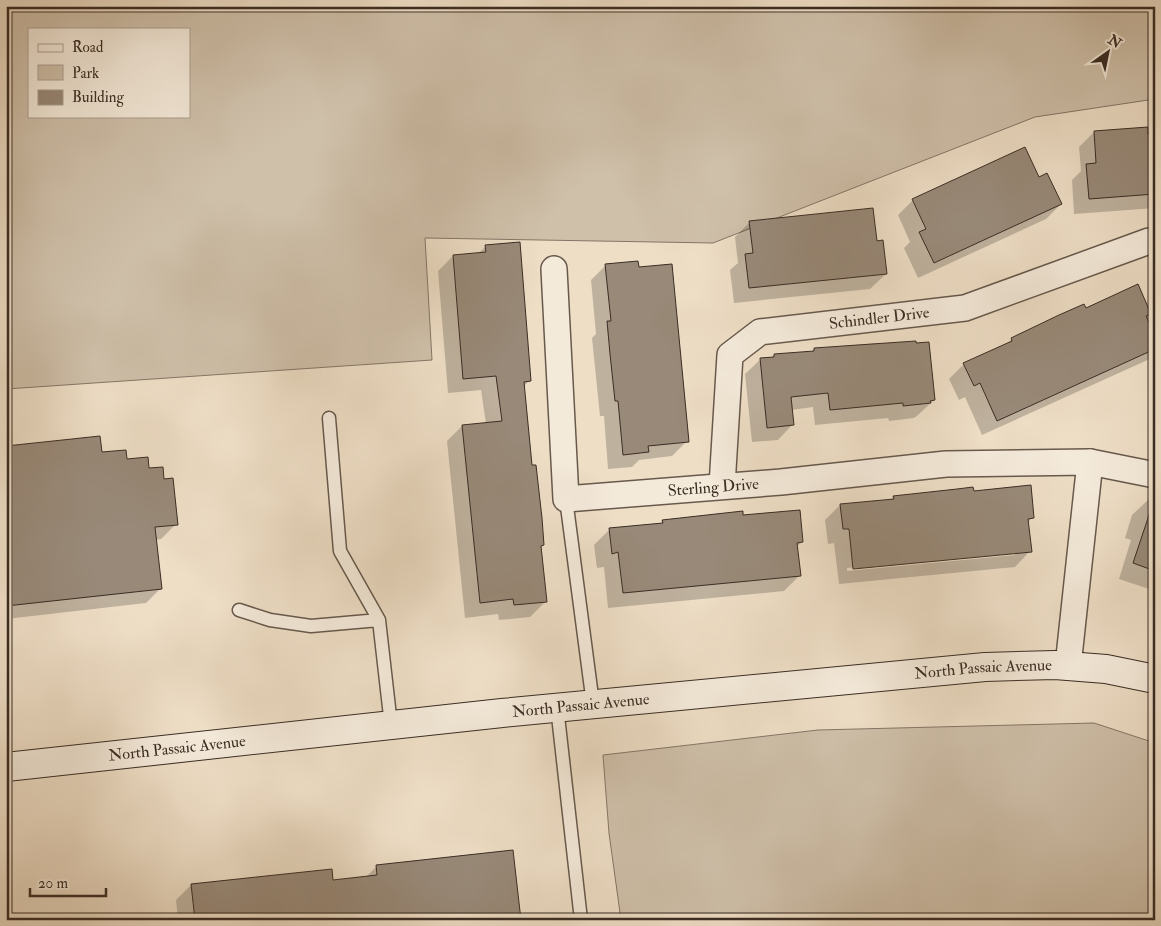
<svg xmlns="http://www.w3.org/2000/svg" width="1161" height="926" font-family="'IM FELL Double Pica',serif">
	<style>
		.green { fill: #cfc0aa; stroke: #847667; fill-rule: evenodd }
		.shadow { fill: #0003; fill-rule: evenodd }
		.building { fill: #988978; stroke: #3a2d24 }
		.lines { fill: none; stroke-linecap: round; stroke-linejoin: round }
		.service-casing { stroke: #67594c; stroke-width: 15 }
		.minor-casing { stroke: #67594c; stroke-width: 28 }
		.secondary-casing { stroke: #3a2d24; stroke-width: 30 }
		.service { stroke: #f4eada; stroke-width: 12 }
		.minor { stroke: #f4eada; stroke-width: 25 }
		.secondary { stroke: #f4eada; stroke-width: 28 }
		.labels { text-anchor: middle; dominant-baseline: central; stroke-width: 4; stroke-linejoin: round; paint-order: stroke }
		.street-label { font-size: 16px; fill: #3a2d24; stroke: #f4eada }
	</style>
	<rect width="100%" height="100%" fill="#eedec6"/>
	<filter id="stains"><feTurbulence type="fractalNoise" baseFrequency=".004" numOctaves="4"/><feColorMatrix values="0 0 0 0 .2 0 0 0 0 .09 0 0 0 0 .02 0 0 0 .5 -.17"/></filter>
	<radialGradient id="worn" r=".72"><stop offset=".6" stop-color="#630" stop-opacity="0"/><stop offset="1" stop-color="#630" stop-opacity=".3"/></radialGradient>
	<path class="green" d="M6,6H1155V99L1035,117L713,243L425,238L432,360L6,389ZM29,29H189V116H29Z
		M1094,723L1155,743V920H621L609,833L603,755L818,730Z"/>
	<path class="shadow" d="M1155,128V208L1074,214L1072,180L1081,171L1079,147L1094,132Z
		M1039,179L1061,204L1046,219L918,278L904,248L910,242L898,215L913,200Z
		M750,222L876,242L886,274L870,289L734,303L730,270L738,263L735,237Z
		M486,246L529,381L523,387L531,467L543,545L540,548L545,602L530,617L499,620L498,614L465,618L447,441L462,426L486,424L481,390L448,393L438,271L453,256L478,254Z
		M606,265L687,441L672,456L639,460L632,467L608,469L604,416H600L592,338L596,334L591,280Z
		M1137,286L1155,319V355L1152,358L982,435L965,397L959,400L949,379L964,364L1006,345L1012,339Z
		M877,343L934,400L918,415L914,418L889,421L888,418L815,425L813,407L791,410L793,424L778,440L752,442L745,374L761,359L771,358L774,355L811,352L814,349Z
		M6,448L101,454L148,470L163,481L176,524L161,539L156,540L161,588L146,603L6,619Z
		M973,493L1032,518L1027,523L1030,551L1015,567L839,584L834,543L828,544L825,520L840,505L890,500L894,497ZM1015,552V555L847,571V568Z
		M1148,500L1155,502V591L1119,579L1131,540L1125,538L1132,515Z
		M742,517L802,542L796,547L799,576L784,591L608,608L604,567L597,568L594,545L610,529L659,525L663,521Z
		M377,866L519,920H178L176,900L191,885L332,881L365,878Z"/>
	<path class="building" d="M1148,127V134L1155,133V194L1089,199L1086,164L1096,163L1094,131Z
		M1025,147L1039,177L1047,173L1062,204L934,263L919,232L926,229L912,199Z
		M873,208L877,241L883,240L887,274L749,288L745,254L753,253L749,221Z
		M520,242L531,381L524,382L532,465H536L542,518L544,545L541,546L547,602L514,605L513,599L480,603L462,425L502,421L496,376L463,379L453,255L486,252L485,245Z
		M638,261L639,267L672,264L689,442L648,446L649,452L623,455L618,401H615L610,354L607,321H611L605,264Z
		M1138,284L1151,314L1146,316L1155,335V349L997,421L980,383L974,386L963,363L1012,341L1011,338L1059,315L1084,304L1086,308Z
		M916,341V343L929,342L935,400L930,401L931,403L903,406V403L830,410L828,393L791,397L794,425L767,428L760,358L774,357V354L814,351V348Z
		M100,436L102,452L126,450L127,459L148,457L149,468L163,467L164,479L173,478L178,525L155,527L162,589L6,606V446Z
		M1031,485L1034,518L1028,519L1032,552L853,569L849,529H843L840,504L894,499L893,496L957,489L973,487L974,491Z
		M1151,509L1155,510V571L1133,563Z
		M800,510L803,542L797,543L801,576L623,593L618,552L612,554L609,528L663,523L662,520L743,511V515Z
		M513,850L521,920H195L191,884L332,869L333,880L377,875L376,865Z"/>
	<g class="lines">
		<g class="service-casing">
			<path id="service" d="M329,418L340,551L379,620
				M566,499L593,704
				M239,610L270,620L311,626L379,620L391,725
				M557,707L581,920"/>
		</g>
		<g class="minor-casing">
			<g id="minor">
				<path id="s1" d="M554,269L566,499L781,482L946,464L1090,462L1068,666"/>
				<path d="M1090,462L1155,475"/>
				<path id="s2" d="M722,486L730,355L760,332L965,308L1149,241H1155"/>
			</g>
		</g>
		<g class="secondary-casing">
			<g id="secondary">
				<path id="s3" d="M6,767L502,713L985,667L1055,665L1106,669L1155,679"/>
			</g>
		</g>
		<use href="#service" class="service"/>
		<use href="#minor" class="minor"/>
		<use href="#secondary" class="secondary"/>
	</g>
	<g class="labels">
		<g class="street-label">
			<text stroke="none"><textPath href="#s2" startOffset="289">Schindler Drive</textPath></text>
			<text stroke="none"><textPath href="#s1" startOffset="378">Sterling Drive</textPath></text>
			<text stroke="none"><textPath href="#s3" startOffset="982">North Passaic Avenue</textPath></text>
			<text stroke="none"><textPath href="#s3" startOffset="578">North Passaic Avenue</textPath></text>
			<text stroke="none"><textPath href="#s3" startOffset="172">North Passaic Avenue</textPath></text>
		</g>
	</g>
	<rect width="1161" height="926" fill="none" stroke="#eedec6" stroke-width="25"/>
	<rect x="8" y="8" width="1146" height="911" fill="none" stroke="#3a2d24" stroke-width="2.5"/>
	<rect x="12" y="12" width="1136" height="901" fill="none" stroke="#3a2d24"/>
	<rect x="28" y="28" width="162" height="90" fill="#f4eada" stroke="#aa9e91"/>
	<rect x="38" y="44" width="25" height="8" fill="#f4eada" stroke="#aa9e91"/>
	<text x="72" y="52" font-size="15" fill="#3a2d24">Road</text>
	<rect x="38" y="65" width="25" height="15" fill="#cfc0aa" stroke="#aa9e91"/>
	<text x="72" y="78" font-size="15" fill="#3a2d24">Park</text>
	<rect x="38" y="90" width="25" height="15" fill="#988978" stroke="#aa9e91"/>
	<text x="72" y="102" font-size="15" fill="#3a2d24">Building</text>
	<g transform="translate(1108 52) rotate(33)" stroke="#f4eada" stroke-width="4" paint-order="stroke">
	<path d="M0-4L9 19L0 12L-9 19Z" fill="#3a2d24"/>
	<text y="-8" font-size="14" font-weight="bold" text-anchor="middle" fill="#3a2d24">N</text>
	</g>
	<path d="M30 888v8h76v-8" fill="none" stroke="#3a2d24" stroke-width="2.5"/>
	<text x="38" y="888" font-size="15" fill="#3a2d24" stroke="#f4eada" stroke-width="4" paint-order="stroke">20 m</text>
	<rect width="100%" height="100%" filter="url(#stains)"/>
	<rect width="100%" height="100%" fill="url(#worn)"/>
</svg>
